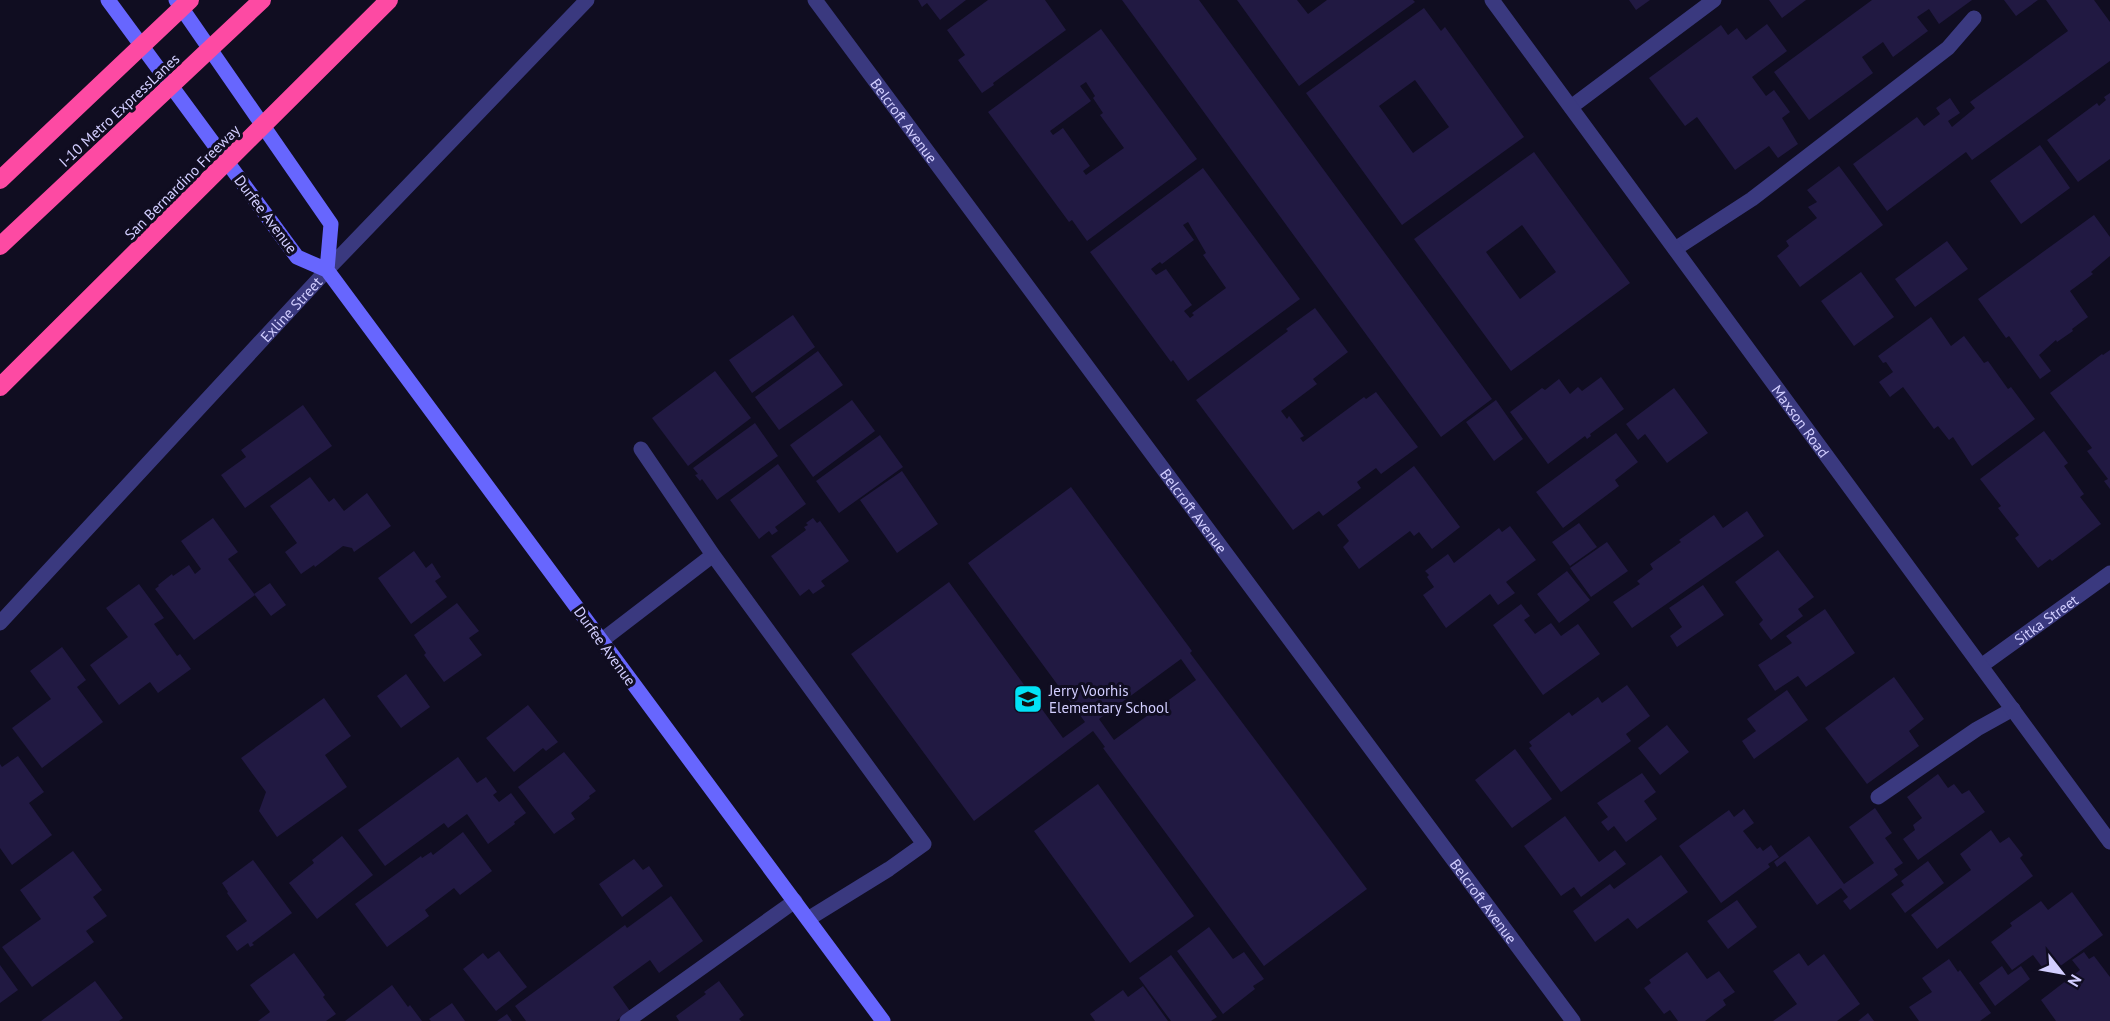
<svg xmlns="http://www.w3.org/2000/svg" width="2110" height="1021" font-family="'PT Sans',sans-serif">
	<style>
		.building { fill: #211942; fill-rule: evenodd }
		.lines { fill: none; stroke-linecap: round; stroke-linejoin: round }
		.service { stroke: #3a397f; stroke-width: 15 }
		.minor { stroke: #3a397f; stroke-width: 15 }
		.tertiary { stroke: #3a397f; stroke-width: 15 }
		.secondary { stroke: #6766fe; stroke-width: 15 }
		.motorway { stroke: #fd4aa3; stroke-width: 18 }
		.labels { text-anchor: middle; dominant-baseline: central; stroke-width: 6; stroke-linejoin: round; paint-order: stroke }
		.street-label { font-size: 15px; fill: #d2ceff; stroke: #100d21 }
		.poi-label { font-size: 15px; fill: #d2ceff; stroke: #100d21; text-anchor: start }
	</style>
	<rect width="100%" height="100%" fill="#100d21"/>
	<path class="building" d="M918,0H966L940,20L927,3L922,7Z
		M988,0H1045L1066,30L993,83L994,85L982,93L958,60L965,55L947,30Z
		M1122,0H1199L1492,399L1441,437Z
		M1237,0H1297L1308,14L1327,0H1413L1415,2L1299,86Z
		M1629,0H1650L1636,10Z
		M1769,0H1806L1782,18Z
		M1872,0H1972L1939,24L1929,9L1917,17L1928,31L1893,57L1883,42L1862,57L1873,73L1809,120L1774,72Z
		M2004,0H2038L2016,16Z
		M2046,0H2094L2110,22V61L1972,160L1966,152L1887,211L1853,164L1917,117L1924,126L1940,114L1936,108L1950,98L1960,113L1948,121L1952,127L1975,108L1970,102L2068,31Z
		M1424,8L1441,31L1445,27L1524,137L1402,225L1306,93ZM1415,80L1449,127L1413,153L1379,106Z
		M1767,24L1787,51L1752,77L1766,96L1774,90L1790,112L1782,118L1798,144L1778,158L1769,146L1735,170L1697,117L1685,126L1649,78L1721,25L1728,35L1737,28L1746,40Z
		M1101,29L1197,159L1087,241L1072,220L1069,222L988,112ZM1086,82L1095,96L1093,98L1103,113L1100,115L1124,148L1086,175L1083,171L1090,166L1063,128L1053,135L1050,131L1091,101L1080,86Z
		M2110,93V159L2078,182L2047,140L2097,103L2099,106L2106,100L2104,97Z
		M2040,145L2070,188L2021,224L1990,181Z
		M1534,152L1630,283L1511,371L1414,239ZM1522,225L1556,272L1520,299L1486,252Z
		M1839,166L1883,225L1800,287L1777,256L1789,246L1786,241L1817,218L1808,207L1817,202L1807,190Z
		M1203,168L1300,299L1188,381L1173,360L1171,362L1090,252ZM1188,222L1206,253L1203,255L1226,288L1192,313L1194,315L1190,318L1184,311L1192,305L1166,269L1156,275L1151,269L1160,262L1162,264L1194,240L1183,225Z
		M2094,215L2110,237V256L2091,272L2093,274L2070,291L2088,317L2072,329L2073,331L2057,342L2056,340L2039,355L2051,371L2040,379L2009,336L2006,338L1978,299Z
		M1947,241L1968,269L1915,307L1895,279Z
		M1861,272L1894,317L1854,346L1821,301Z
		M1315,308L1348,352L1313,379L1317,384L1281,411L1287,419L1289,416L1304,436L1300,438L1303,442L1364,397L1366,399L1376,392L1418,447L1381,474L1376,468L1357,482L1361,488L1323,516L1319,511L1293,530L1196,400L1288,331L1286,329Z
		M793,315L815,347L752,393L729,360Z
		M1931,317L1951,346L1964,336L1984,363L1988,361L2008,389L2011,387L2035,419L1972,466L1953,437L1949,440L1938,426L1934,429L1903,387L1890,397L1879,382L1893,372L1886,362L1883,363L1878,356Z
		M2110,350V489L2104,481L2108,479L2087,451L2092,448L2050,393L2102,354L2103,355Z
		M818,351L843,385L779,430L755,397Z
		M715,371L751,418L688,466L652,418Z
		M1601,377L1624,409L1590,434L1591,436L1587,439L1585,436L1548,464L1510,412L1542,388L1545,390L1559,379L1570,394L1578,387L1582,391Z
		M1674,388L1708,433L1667,463L1645,434L1638,440L1626,424Z
		M852,400L875,431L813,477L790,445Z
		M1496,400L1523,439L1494,461L1466,422Z
		M303,405L332,446L245,508L221,475L246,457L241,450Z
		M755,423L778,456L717,500L702,479L700,481L695,475L698,474L693,468Z
		M2044,431L2068,463L2064,466L2084,494L2080,497L2101,524L2052,561L2050,559L2038,568L2015,538L2019,535L1998,508L2001,506L1980,479Z
		M1616,433L1638,462L1615,480L1619,486L1563,528L1536,492Z
		M880,435L903,467L839,513L816,481Z
		M778,464L806,504L775,527L778,531L772,535L769,531L759,539L730,500Z
		M1414,466L1460,527L1432,549L1419,532L1414,536L1410,531L1359,569L1343,547L1349,541L1337,525Z
		M902,471L938,524L897,553L860,500Z
		M310,477L329,502L334,498L344,511L367,493L391,526L354,552L352,548L343,546L315,567L314,565L301,574L285,552L297,543L270,506Z
		M1071,487L1192,651L1190,653L1367,889L1264,966L1103,748L1105,747L1093,731L974,821L851,654L949,582L1063,738L1085,722L968,563ZM1181,659L1196,680L1114,740L1099,719Z
		M1747,511L1764,536L1632,628L1613,602L1640,584L1637,581L1653,569L1650,564L1681,542L1679,540L1714,515L1723,528Z
		M213,518L238,552L228,559L255,595L194,640L155,589L159,586L158,585L172,574L173,576L189,565L195,574L201,569L181,541Z
		M813,518L817,523L820,521L849,561L821,581L825,586L813,594L809,589L800,596L771,556L806,530L804,527L808,525L806,523Z
		M1579,523L1597,547L1570,566L1552,542Z
		M1510,526L1536,560L1506,582L1515,593L1498,605L1490,594L1446,628L1423,595L1434,587L1427,577L1429,575L1425,571L1448,554L1454,563L1499,528L1502,532Z
		M1607,542L1628,571L1591,597L1570,568Z
		M1778,550L1814,597L1798,609L1803,616L1771,640L1759,624L1763,620L1735,582Z
		M414,551L426,568L432,563L441,577L435,581L447,597L411,624L378,578Z
		M1567,571L1590,600L1559,623L1537,594Z
		M270,583L286,605L271,616L254,594Z
		M139,584L164,618L154,624L177,656L180,654L191,669L158,693L150,682L119,705L90,665L128,637L106,608Z
		M1703,585L1724,615L1677,647L1670,636L1682,627L1669,608Z
		M457,603L479,631L469,638L482,655L444,682L424,655L426,653L414,635Z
		M1521,604L1530,616L1524,620L1535,634L1551,623L1561,636L1578,624L1600,654L1543,695L1493,625Z
		M1825,609L1855,653L1806,687L1798,676L1775,691L1758,665L1792,643L1786,636Z
		M62,647L86,680L77,687L103,722L42,768L12,728L51,699L30,671Z
		M406,674L430,707L401,728L377,696Z
		M1894,677L1924,719L1909,731L1919,746L1867,784L1825,728Z
		M1627,685L1650,716L1626,734L1631,741L1561,792L1529,748L1532,746L1529,742L1569,712L1572,716L1598,697L1602,703Z
		M1787,690L1808,720L1754,759L1742,741L1756,731L1747,719Z
		M324,698L351,736L325,755L347,787L277,837L259,811L266,792L241,758Z
		M528,705L558,742L546,751L543,748L514,772L486,738Z
		M1667,725L1689,752L1660,775L1638,748Z
		M1515,749L1552,799L1512,828L1475,780Z
		M564,752L596,791L589,796L590,798L571,813L575,819L554,834L518,787Z
		M18,756L44,792L29,803L52,835L12,865L0,848V764L2,767Z
		M458,757L477,783L486,777L497,792L493,795L499,802L511,793L526,813L514,822L515,824L488,844L467,814L448,828L444,823L385,866L358,830Z
		M1642,773L1656,792L1644,801L1657,819L1626,842L1614,826L1608,831L1601,822L1608,817L1597,803Z
		M1938,774L1948,788L1954,784L1962,794L1969,790L1985,812L1918,860L1903,839L1915,830L1913,825L1922,818L1907,797Z
		M1098,784L1194,916L1130,963L1034,831Z
		M1875,808L1892,833L1885,838L1903,863L1894,869L1898,875L1850,910L1843,901L1848,897L1841,888L1817,905L1785,861L1777,867L1774,862L1809,836L1844,884L1874,863L1849,827Z
		M1744,809L1754,823L1743,831L1757,849L1760,847L1763,851L1771,845L1779,857L1768,864L1770,867L1721,903L1679,846L1729,810L1734,817Z
		M1565,816L1599,862L1615,850L1626,864L1581,897L1574,887L1561,896L1524,846Z
		M1991,830L2000,843L2009,837L2023,855L2020,858L2033,876L1937,949L1911,915L1971,870L1960,854Z
		M463,832L492,871L460,895L454,888L425,910L429,916L387,947L355,904L421,856L422,858L431,852L433,855Z
		M342,836L373,875L317,919L289,883L314,863L312,860Z
		M73,851L102,890L93,897L107,916L86,931L94,942L32,987L2,947L41,919L20,890Z
		M1661,855L1688,892L1637,929L1628,918L1595,942L1573,911L1610,884L1614,889Z
		M634,859L643,870L649,866L663,886L622,917L599,884Z
		M253,860L292,913L252,943L254,945L250,947L248,943L237,951L226,936L247,921L227,893L228,892L222,883Z
		M1928,861L1944,883L1905,913L1891,894L1904,885L1901,881Z
		M2072,892L2103,935L2048,975L2033,955L2012,970L1991,942L2012,926L2010,923L2041,901L2048,910Z
		M671,896L703,941L659,973L650,960L613,987L630,1011L616,1021H526L515,1006L625,925L627,928Z
		M1737,900L1757,927L1728,949L1707,921Z
		M1209,927L1233,959L1244,952L1264,979L1253,986L1255,989L1223,1014L1177,951Z
		M499,951L527,987L496,1011L463,969L483,953L488,959Z
		M1687,952L1707,979L1719,971L1735,992L1723,1000L1726,1005L1705,1021H1678L1670,1010L1664,1014L1644,988L1651,983L1649,980Z
		M2084,952L2089,959L2094,956L2110,977V1021H2056L2041,1000L2080,970L2072,960Z
		M294,953L325,995L323,997L336,1014L326,1021H258L270,1012L250,985Z
		M1799,953L1808,966L1824,954L1860,1004L1837,1021H1773L1797,1004L1773,971Z
		M1171,955L1217,1017L1211,1021H1171L1139,978Z
		M1949,959L1958,972L1960,970L1991,1013L1980,1021H1919L1909,1007L1932,992L1922,978Z
		M0,965L18,990L0,1003Z
		M2002,966L2008,975L2021,966L2030,979L1995,1006L1979,983Z
		M95,981L123,1018L119,1021H41Z
		M719,981L744,1015L739,1019L741,1021H679L676,1016L706,994L704,992Z
		M392,985L408,1007L410,1005L422,1021H345Z
		M1143,986L1168,1021H1095L1090,1014L1123,990L1128,997Z
		M452,1003L465,1021H431L429,1019Z
		M1868,1013L1874,1021H1858Z
		M507,1014L512,1021H497Z"/>
	<g class="lines">
		<path class="service" d="M1571,107L1714,0
			M1675,249L1752,199L1948,48L1974,18
			M641,449L713,555L924,844L889,869L808,919
			M601,641L713,555
			M1878,797L1977,729L2013,709
			M627,1021L795,901"/>
		<g class="minor">
			<path id="s1" d="M815,0L1573,1021"/>
			<path id="s2" d="M1981,666L2110,573"/>
		</g>
		<g class="tertiary">
			<path id="s3" d="M1492,0L2110,842"/>
			<path id="s4" d="M0,623L327,270L587,0"/>
		</g>
		<path class="secondary" d="M108,0L297,257L327,270L883,1021
			M176,0L331,224L327,270"/>
		<path class="motorway" d="M0,180L190,0
			M0,246L262,0
			M0,387L389,0"/>
	</g>
	<defs>
		<g id="school-square" transform="scale(1.5)"><rect x="-9" y="-9" width="18" height="18" rx="4" fill="#02e2f6" stroke="#100d21"/><path d="M0-5L7-2L0 1L-7-2ZM-4 1L0 2.5L4 1V4Q0 6-4 4Z" fill="#111"/></g>
	</defs>
	<g fill-rule="evenodd">
		<use href="#school-square" x="1028" y="699"/>
	</g>
	<g class="labels">
		<g class="street-label">
			<text transform="translate(119 110) rotate(-43)">I-10 Metro ExpressLanes</text>
			<text stroke="none"><textPath href="#s1" startOffset="150">Belcroft Avenue</textPath></text>
			<text transform="translate(182 182) rotate(-45)">San Bernardino Freeway</text>
			<text transform="translate(266 214) rotate(53)">Durfee Avenue</text>
			<text stroke="none"><textPath href="#s4" startOffset="428">Exline Street</textPath></text>
			<text stroke="none"><textPath href="#s3" startOffset="522">Maxson Road</textPath></text>
			<text stroke="none"><textPath href="#s1" startOffset="636">Belcroft Avenue</textPath></text>
			<text stroke="none"><textPath href="#s2" startOffset="80">Sitka Street</textPath></text>
			<text transform="translate(605 646) rotate(54)">Durfee Avenue</text>
			<text stroke="none"><textPath href="#s1" startOffset="1122">Belcroft Avenue</textPath></text>
		</g>
		<g class="poi-label">
			<text x="1049" y="690">Jerry Voorhis<tspan x="1049" dy="17">Elementary School</tspan></text>
		</g>
	</g>
	<g transform="translate(2062 973) rotate(121)" stroke="#100d21" stroke-width="4.5" paint-order="stroke">
	<path d="M0-4.5L10 22L0 15L-10 22Z" fill="#d2ceff"/>
	<text y="-9" font-size="16" font-weight="bold" text-anchor="middle" fill="#d2ceff">N</text>
	</g>
</svg>
